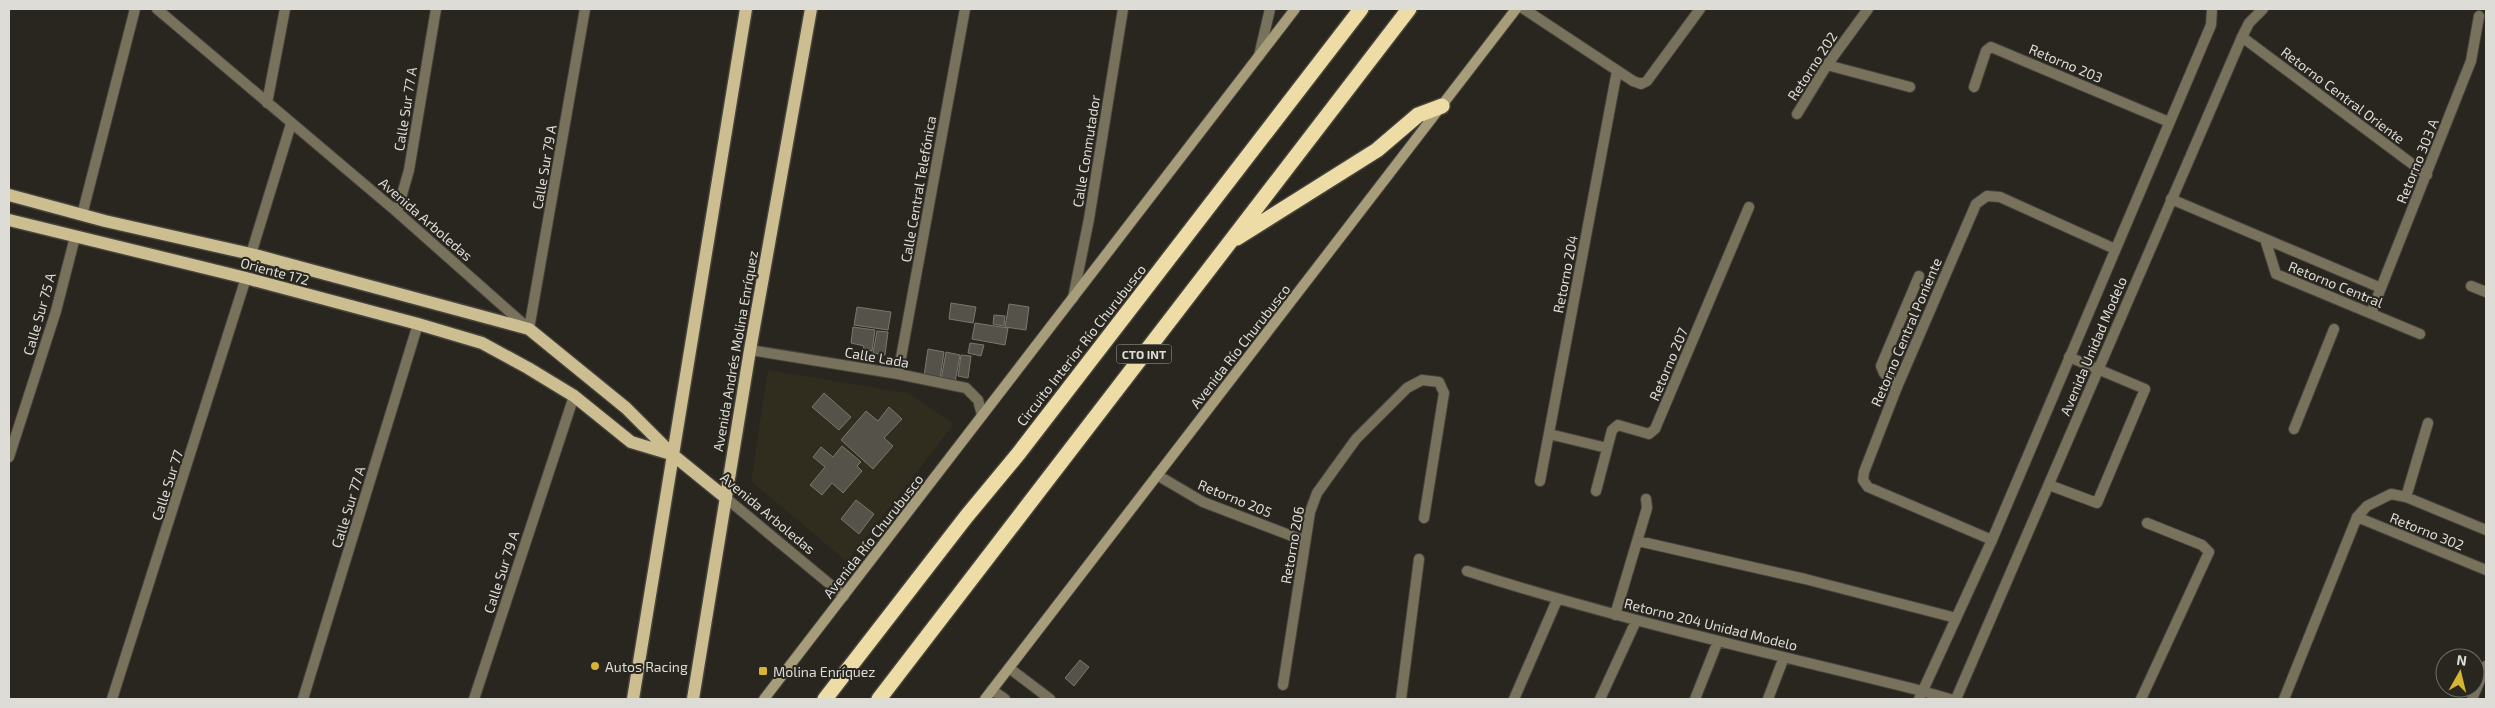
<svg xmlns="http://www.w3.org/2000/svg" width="2495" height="708" font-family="'Exo 2',sans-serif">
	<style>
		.built { fill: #302c1e }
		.building { fill: #545249; stroke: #7a776e }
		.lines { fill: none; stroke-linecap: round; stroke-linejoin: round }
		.service-casing { stroke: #45433c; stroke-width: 12 }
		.minor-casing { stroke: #45433c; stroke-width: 12 }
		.tertiary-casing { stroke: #45433c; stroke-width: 12 }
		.secondary-casing { stroke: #45433c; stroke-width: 12 }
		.primary-casing { stroke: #45433c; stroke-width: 15 }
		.motorway-casing { stroke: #45433c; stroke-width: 18 }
		.service { stroke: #78725c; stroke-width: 10 }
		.minor { stroke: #78725c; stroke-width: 10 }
		.tertiary { stroke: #78725c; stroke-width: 10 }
		.secondary { stroke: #a79d7a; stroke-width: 10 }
		.primary { stroke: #ccbe91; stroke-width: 12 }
		.motorway { stroke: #eddca5; stroke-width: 15 }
		.poi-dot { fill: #d7b434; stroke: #28261e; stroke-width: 2 }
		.labels { text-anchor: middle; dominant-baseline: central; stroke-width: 4; stroke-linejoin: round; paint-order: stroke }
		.shield { fill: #28261e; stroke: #a7a5a0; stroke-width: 1 }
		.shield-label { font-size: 12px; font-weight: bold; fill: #dddcd7 }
		.street-label { font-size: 14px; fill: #dddcd7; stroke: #28261e }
		.poi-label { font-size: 14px; fill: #dddcd7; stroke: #28261e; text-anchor: start }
	</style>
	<rect width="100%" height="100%" fill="#28261e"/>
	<path class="built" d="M768,370L908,393L954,424L847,562L751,481Z"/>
	<path class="building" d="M951,303L976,307L973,323L949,319Z
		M1009,304L1029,307L1026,330L1005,327Z
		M857,307L891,312L888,330L854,325Z
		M994,315L1005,316L1004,326L993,324Z
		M975,323L1008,328L1005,345L972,339Z
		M853,327L875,330L872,351L863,349L864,346L851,343Z
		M877,331L888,332L885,355L873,353Z
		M970,343L984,345L981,356L968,353Z
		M928,349L944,352L940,379L924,376Z
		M946,352L960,355L955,382L941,380Z
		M961,355L971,356L968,378L958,376Z
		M824,393L851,417L839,430L812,407Z
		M889,407L902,419L884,438L893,446L873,469L841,440L866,411L878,421Z
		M842,446L861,462L857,466L862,471L843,493L832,483L822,495L810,485L825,467L813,457L821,447L833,457Z
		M856,500L874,514L859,534L841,519Z
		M1080,660L1089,667L1074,686L1065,678Z"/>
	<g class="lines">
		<g class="service-casing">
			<path id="service" d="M1897,387L1884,373L1881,366L1919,276"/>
		</g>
		<g class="minor-casing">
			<path id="minor" d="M157,9L397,212L529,329
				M1524,9L1633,81L1641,84L1647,81L1700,9
				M2242,37L2427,175
				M1259,56L1270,9
				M1827,65L1910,87
				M1974,87L1986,51L1991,47L2169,122
				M267,103L285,9
				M1797,114L1827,65L1868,9
				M2171,199L2381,288
				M397,212L409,170L436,9
				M82,215L135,9
				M2265,239L2276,274L2420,334
				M251,254L291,124
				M2471,286L2486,292
				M1073,298L1089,219L1123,9
				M2371,313L2471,61L2479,16
				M529,329L585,9
				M750,350L898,374L966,388L978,400L982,415
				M898,374L965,9
				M2294,429L2334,329
				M1549,434L1607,448
				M9,457L56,311L75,237
				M1157,475L1203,502L1305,541
				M1540,481L1617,71
				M2049,485L2097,503L2145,389L2069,357
				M1596,491L1612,430L1618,425L1649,434L1655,429L1749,207
				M2406,497L2428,423
				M2357,517L2486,570
				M1992,540L1868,487L1863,480L1864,472L1897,387L1976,204L1987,196L2000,197L2115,249
				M1638,541L1805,579L1956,618
				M1467,571C1616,619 1770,653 1922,691
				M1615,615L1647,508L1646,499
				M1283,685L1310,512L1317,493L1356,439L1407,388L1422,380L1439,382L1444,393L1424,518
				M112,699L246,278
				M303,699L418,324
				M474,699L574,396
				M1401,699L1419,559
				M1514,699L1557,600
				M1600,699L1636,621
				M1695,699L1718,641
				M1768,699L1784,657
				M2141,699L2209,552L2202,545L2147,523
				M2284,699L2357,517L2367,506L2391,494L2406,497L2486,530
				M2472,699L2486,666"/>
		</g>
		<g class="tertiary-casing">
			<path id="tertiary" d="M726,498L844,596
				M1009,668L1050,699
				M992,690L1005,699
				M1922,691L1950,699
				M1919,699L1992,540L2211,25L2212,9
				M1956,699L2242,37L2249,23L2263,9"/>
		</g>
		<g class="secondary-casing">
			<path id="secondary" d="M764,699L1295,9
				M985,699L1516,9"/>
		</g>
		<g class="primary-casing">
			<path id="primary" d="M9,195L105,221L251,254L529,329L626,408L673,455L726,498
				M9,220L246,278L418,324L482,343L528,368L574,396L631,442L671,454
				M633,699L746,9
				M693,699L750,350L811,9"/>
		</g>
		<g class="motorway-casing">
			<path id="motorway" d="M1237,238L1377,150L1418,115L1442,106
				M825,699L966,517L1019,453L1361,9
				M879,699L1409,9"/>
		</g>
		<use href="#service" class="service"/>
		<use href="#minor" class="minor"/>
		<use href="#tertiary" class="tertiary"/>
		<use href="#secondary" class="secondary"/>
		<use href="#primary" class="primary"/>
		<use href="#motorway" class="motorway"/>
	</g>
	<g class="poi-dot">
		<circle cx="595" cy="666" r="5"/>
		<rect x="758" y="666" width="10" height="10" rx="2.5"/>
	</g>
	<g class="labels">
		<rect class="shield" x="1116.5" y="344.5" width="55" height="19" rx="4"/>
		<g class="shield-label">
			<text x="1144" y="354">CTO INT</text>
		</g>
		<g class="street-label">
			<text transform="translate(2066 63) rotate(23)">Retorno 203</text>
			<text transform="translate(1812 66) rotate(-57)">Retorno 202</text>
			<text transform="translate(2343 95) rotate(37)">Retorno Central Oriente</text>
			<text transform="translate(405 109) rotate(-81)">Calle Sur 77 A</text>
			<text transform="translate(1086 151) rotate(-81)">Calle Conmutador</text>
			<text transform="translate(2417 161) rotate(-68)">Retorno 303 A</text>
			<text transform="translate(544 167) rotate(-80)">Calle Sur 79 A</text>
			<text transform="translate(918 189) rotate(-80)">Calle Central Telefónica</text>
			<text transform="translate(426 219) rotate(41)">Avenida Arboledas</text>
			<text transform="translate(275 271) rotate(15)">Oriente 172</text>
			<text transform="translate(1565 274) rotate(-79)">Retorno 204</text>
			<text transform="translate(2336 284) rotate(22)">Retorno Central</text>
			<text transform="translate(39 314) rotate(-74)">Calle Sur 75 A</text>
			<text transform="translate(1906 332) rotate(-67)">Retorno Central Poniente</text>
			<text transform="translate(1081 345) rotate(-52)">Circuito Interior Río Churubusco</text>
			<text transform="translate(1240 346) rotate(-52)">Avenida Río Churubusco</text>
			<text transform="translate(2093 346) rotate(-67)">Avenida Unidad Modelo</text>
			<text transform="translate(735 351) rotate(-80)">Avenida Andrés Molina Enríquez</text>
			<text transform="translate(877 357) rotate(10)">Calle Lada</text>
			<text transform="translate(1668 364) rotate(-67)">Retorno 207</text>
			<text transform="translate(167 485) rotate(-72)">Calle Sur 77</text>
			<text transform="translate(1235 498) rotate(22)">Retorno 205</text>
			<text transform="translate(348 507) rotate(-73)">Calle Sur 77 A</text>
			<text transform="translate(768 513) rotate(40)">Avenida Arboledas</text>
			<text transform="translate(2427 531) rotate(22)">Retorno 302</text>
			<text transform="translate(873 536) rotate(-52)">Avenida Río Churubusco</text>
			<text transform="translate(1292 545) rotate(-80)">Retorno 206</text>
			<text transform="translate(501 572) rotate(-72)">Calle Sur 79 A</text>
			<text transform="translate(1711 624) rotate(14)">Retorno 204 Unidad Modelo</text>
		</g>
		<g class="poi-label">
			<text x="605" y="666">Autos Racing</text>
			<text x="773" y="671">Molina Enríquez</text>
		</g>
	</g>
	<rect width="2495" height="708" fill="none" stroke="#dddcd7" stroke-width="20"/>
	<g transform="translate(2460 673) rotate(8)"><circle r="24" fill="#28261e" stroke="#706f68"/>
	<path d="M0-4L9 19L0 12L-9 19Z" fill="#d7b434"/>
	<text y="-8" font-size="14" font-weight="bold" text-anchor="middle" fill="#dddcd7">N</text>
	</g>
</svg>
